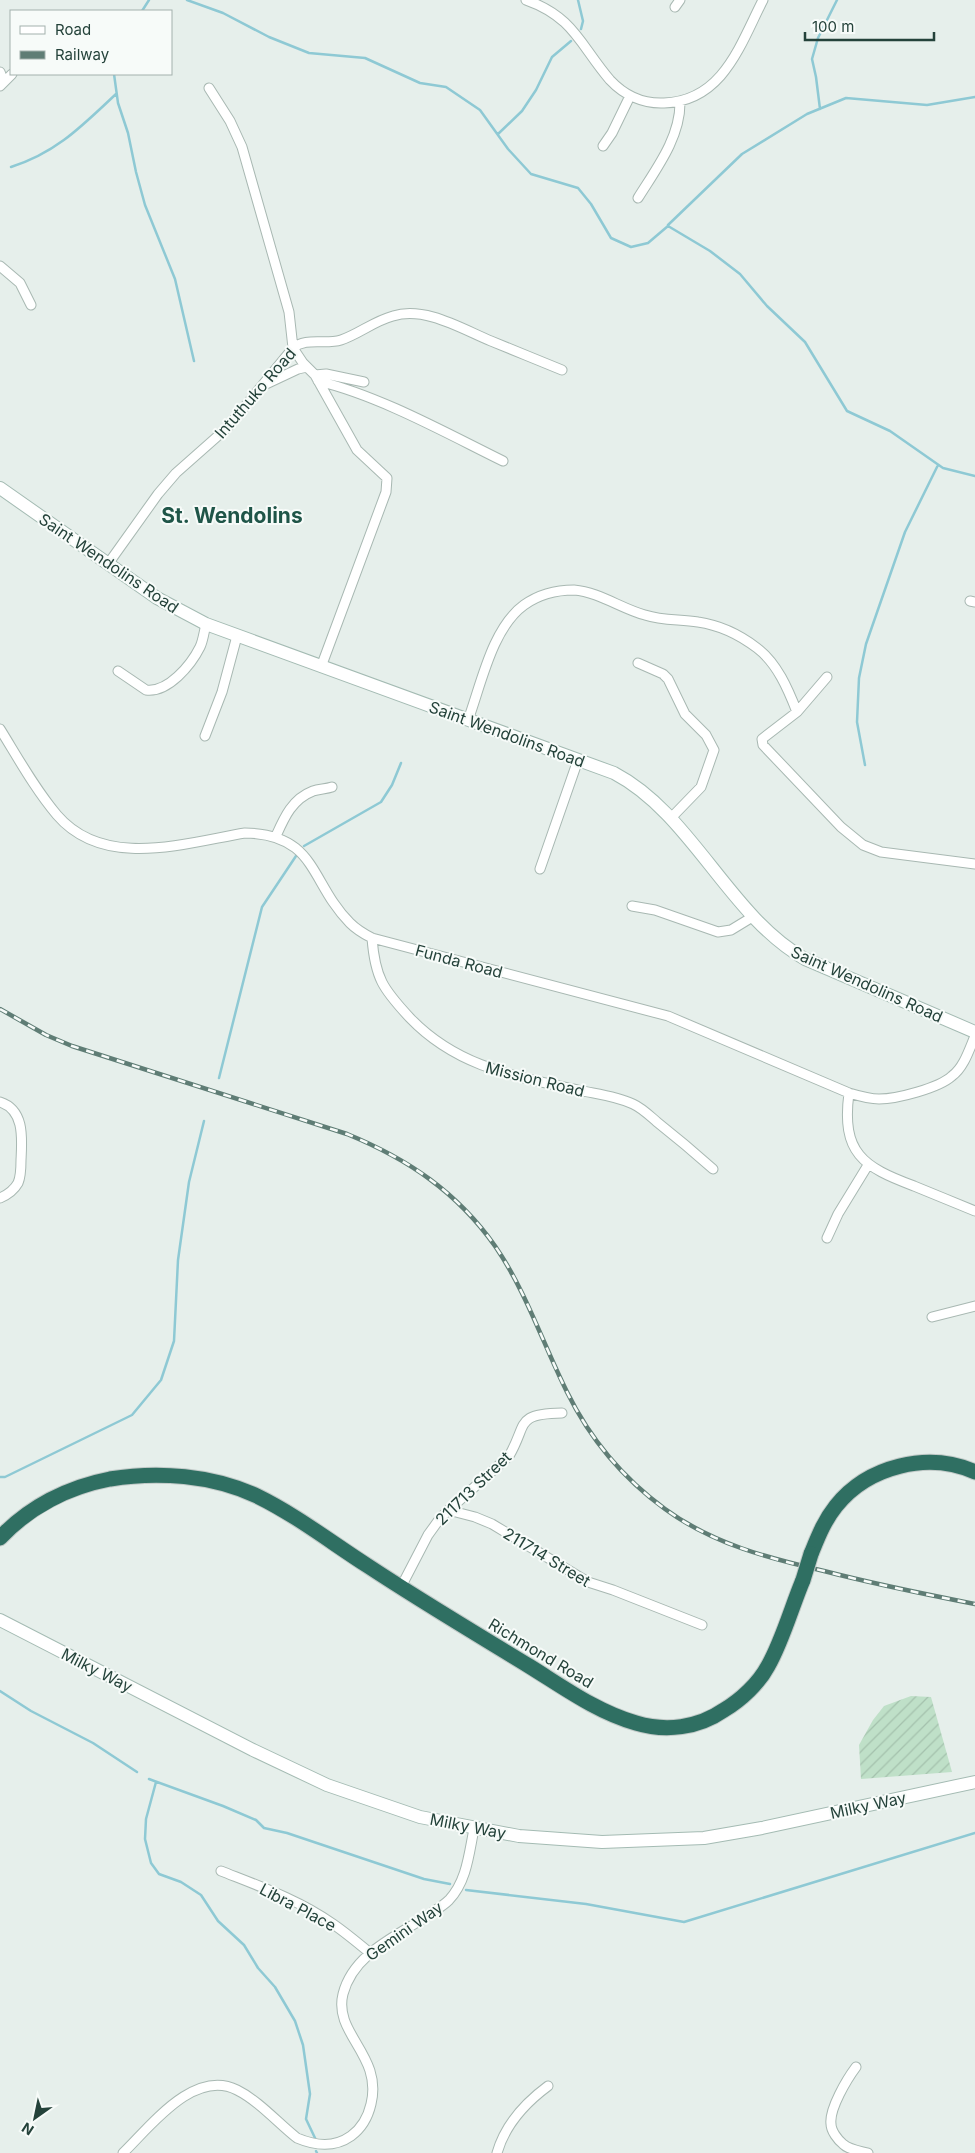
<svg xmlns="http://www.w3.org/2000/svg" width="975" height="2153" font-family="Inter,sans-serif">
	<style>
		.garden { fill: url(#garden-furrows) }
		.lines { fill: none; stroke-linecap: round; stroke-linejoin: round }
		.stream { stroke: #8ec9d4; stroke-width: 2.5 }
		.street-casing { stroke: #a8b8b2; stroke-width: 11 }
		.secondary-casing { stroke: #a4bbb3; stroke-width: 14 }
		.highway-casing { stroke: #c2cac8; stroke-width: 17 }
		.street { stroke: #fff; stroke-width: 9 }
		.secondary { stroke: #fff; stroke-width: 12 }
		.highway { stroke: #2f6f62; stroke-width: 15 }
		.rail-casing { stroke: #5f7d75; stroke-width: 4.5 }
		.rail { stroke: #f7fbf9; stroke-width: 2.5; stroke-dasharray: 8; stroke-linecap: butt }
		.highway-bridge-casing { stroke: #c2cac8; stroke-width: 17; stroke-linecap: butt }
		.highway-bridge { stroke: #2f6f62; stroke-width: 15 }
		.labels { text-anchor: middle; dominant-baseline: central; stroke-width: 4; stroke-linejoin: round; paint-order: stroke }
		.street-label { font-size: 16px; fill: #24423a; stroke: #f7fbf9 }
		.district-label { font-size: 21px; font-weight: bold; fill: #1f5548; stroke: #f7fbf9 }
	</style>
	<defs>
		<pattern id="garden-furrows" width="10" height="10" patternUnits="userSpaceOnUse" patternTransform="scale(1.25)"><rect width="10" height="10" fill="#bfe0c8"/><path d="M-1 1l2-2M0 10L10 0M9 11l2-2" fill="none" stroke="#a4c1ad"/></pattern>
	</defs>
	<rect width="100%" height="100%" fill="#e6efeb"/>
	<path class="garden" d="M911,1696L931,1697L952,1772L861,1779L859,1745L873,1720L884,1706Z"/>
	<g class="lines">
		<path class="stream" d="M187,0L223,13L269,37L309,53L365,58L420,83L446,87L480,110L508,149L531,174L578,188L591,204L611,238L631,247L648,243L668,226L710,251L740,274L767,306L805,342L847,411L890,431L943,468L975,476
			M578,0L583,21L581,29
			M142,11L149,0
			M114,74L118,103L128,133L136,172L145,205L175,279L194,361
			M820,109L816,77L812,59L818,38L837,0
			M498,134L522,111L536,90L552,57L571,41
			M11,167C56,153 82,126 116,94
			M668,225L742,154L807,114L846,98L927,105L975,97
			M865,765L857,722L859,678L866,644L905,532L938,465
			M304,846L381,802L392,785L401,763
			M219,1078L262,907L296,856
			M0,1477H5L132,1415L161,1380L174,1341L178,1260L189,1182L204,1121
			M0,1691L31,1711L93,1743L137,1772
			M149,1779L223,1806L256,1820L264,1828L287,1833L424,1879L450,1884
			M156,1782L146,1819L145,1839L151,1863L159,1874L181,1882L201,1895L218,1921L244,1945L258,1968L275,1987L295,2021L303,2045L310,2094L306,2119L315,2138
			M466,1890L586,1904L684,1922L975,1833
			M316,2151L317,2153"/>
		<g class="street-casing">
			<path id="street" d="M526,0C574,17 580,45 610,80C624,95 643,104 664,103C723,101 740,45 763,0
				M675,7L680,0
				M0,72L4,82
				M0,86L12,74
				M209,88L230,121L242,147L289,312L293,348L303,363L315,375L357,450L387,478L386,492L321,667
				M603,146L612,133L630,96
				M638,198C656,169 680,138 680,103
				M0,266L20,283L31,305
				M315,375L326,374L364,382
				M318,381C380,396 446,433 503,461
				M264,385L298,369L307,367
				M108,564L158,494L176,473L228,427L293,348C306,337 325,345 341,340C359,334 374,321 393,316C425,306 462,329 491,341C515,351 538,360 562,370
				M970,601L975,602
				M638,663L663,674L668,679L685,714L706,735L714,750L701,787L670,819
				M118,671L146,690C168,693 191,665 200,647C203,641 204,632 206,624
				M827,677L797,712L762,739L763,745L841,827L863,845L881,852L975,864
				M468,720C481,685 492,628 524,605C538,595 556,590 574,590C599,592 622,609 645,615C663,621 680,619 698,622C719,625 740,635 757,648C777,663 788,689 797,712
				M0,729C18,758 35,789 57,815C104,870 185,843 245,833C317,834 310,883 350,923C356,929 364,934 372,938L668,1016L849,1093C859,1096 869,1099 879,1099C897,1099 939,1088 952,1076C964,1067 969,1050 975,1036
				M205,736L222,692L237,636
				M276,836C284,818 292,799 313,791C319,789 326,789 332,787
				M540,869L578,760
				M632,906L655,910L718,932L731,930L754,916
				M372,938C375,978 383,989 410,1018C457,1067 514,1076 578,1090C596,1094 616,1096 633,1104C642,1108 650,1116 657,1122C676,1137 695,1153 713,1169
				M849,1093C841,1153 863,1167 914,1186C934,1194 955,1203 975,1211
				M0,1102C25,1110 22,1139 21,1160C21,1168 21,1176 18,1183C14,1190 7,1195 0,1198
				M827,1238L838,1214L868,1165
				M932,1317L975,1306
				M448,1510L475,1517L492,1524L588,1582L613,1590L702,1625
				M401,1587L428,1535L441,1517L509,1456C528,1424 514,1414 562,1413
				M221,1871C259,1886 299,1900 333,1924C346,1933 358,1943 370,1953
				M856,2067C847,2079 829,2109 831,2124C831,2131 838,2140 843,2144C849,2150 860,2151 868,2153
				M123,2153C150,2127 194,2068 237,2090C259,2101 278,2123 297,2138C316,2146 334,2148 351,2136C362,2128 368,2117 371,2104C383,2055 333,2034 343,1994C353,1955 393,1938 424,1918C432,1912 442,1907 449,1900C467,1881 469,1853 474,1829
				M497,2153C505,2125 525,2103 548,2086"/>
		</g>
		<g class="secondary-casing">
			<path id="secondary" d="M0,488L157,598L206,624L614,773C692,814 729,916 805,959L975,1032
				M0,1620L253,1750L327,1785L420,1817L519,1836L602,1842L704,1838L762,1828L975,1782"/>
		</g>
		<g class="highway-casing">
			<path id="highway" d="M0,1538C29,1507 68,1487 110,1479C158,1471 212,1475 257,1496C296,1515 332,1543 368,1566C421,1601 475,1633 529,1666C563,1687 597,1712 636,1723C666,1732 698,1728 724,1710C741,1700 759,1683 768,1666C782,1642 792,1606 803,1580
				M811,1554C818,1537 824,1521 836,1506C868,1466 928,1451 975,1472"/>
		</g>
		<use href="#street" class="street"/>
		<use href="#secondary" class="secondary"/>
		<use href="#highway" class="highway"/>
		<g class="rail-casing">
			<path id="rail" d="M0,1009L46,1035L72,1046L347,1134C408,1159 457,1192 495,1246C526,1291 543,1344 567,1392C590,1439 624,1479 665,1509C713,1544 768,1558 824,1571C874,1584 924,1594 975,1604"/>
		</g>
		<use href="#rail" class="rail"/>
		<g class="highway-bridge-casing">
			<path id="highway-bridge" d="M803,1580L811,1554"/>
		</g>
		<use href="#highway-bridge" class="highway-bridge"/>
	</g>
	<g class="labels">
		<g class="street-label">
			<text transform="translate(255 393) rotate(-49)">Intuthuko Road</text>
			<text transform="translate(109 563) rotate(34)">Saint Wendolins Road</text>
			<text transform="translate(507 734) rotate(20)">Saint Wendolins Road</text>
			<text transform="translate(459 961) rotate(15)">Funda Road</text>
			<text transform="translate(867 984) rotate(24)">Saint Wendolins Road</text>
			<text transform="translate(535 1079) rotate(14)">Mission Road</text>
			<text transform="translate(473 1488) rotate(-44)">211713 Street</text>
			<text transform="translate(547 1557) rotate(31)">211714 Street</text>
			<text transform="translate(541 1653) rotate(31)">Richmond Road</text>
			<text transform="translate(97 1670) rotate(27)">Milky Way</text>
			<text transform="translate(868 1805) rotate(-12)">Milky Way</text>
			<text transform="translate(468 1826) rotate(11)">Milky Way</text>
			<text transform="translate(298 1907) rotate(28)">Libra Place</text>
			<text transform="translate(404 1931) rotate(-35)">Gemini Way</text>
		</g>
		<g class="district-label">
			<text x="232" y="515">St. Wendolins</text>
		</g>
	</g>
	<rect x="10" y="10" width="162" height="65" fill="#f7fbf9" stroke="#a3b1ad"/>
	<rect x="20" y="26" width="25" height="8" fill="#ffffff" stroke="#a3b1ad"/>
	<text x="55" y="35" font-size="15" fill="#24423a">Road</text>
	<rect x="20" y="51" width="25" height="8" fill="#5f7d75" stroke="#a3b1ad"/>
	<text x="55" y="60" font-size="15" fill="#24423a">Railway</text>
	<g transform="translate(35 2118) rotate(213)" stroke="#f7fbf9" stroke-width="4" paint-order="stroke">
	<path d="M0-4L9 19L0 12L-9 19Z" fill="#24423a"/>
	<text y="-8" font-size="14" font-weight="bold" text-anchor="middle" fill="#24423a">N</text>
	</g>
	<path d="M805 32v8h129v-8" fill="none" stroke="#24423a" stroke-width="2.5"/>
	<text x="812" y="32" font-size="15" fill="#24423a" stroke="#f7fbf9" stroke-width="4" paint-order="stroke">100 m</text>
</svg>
